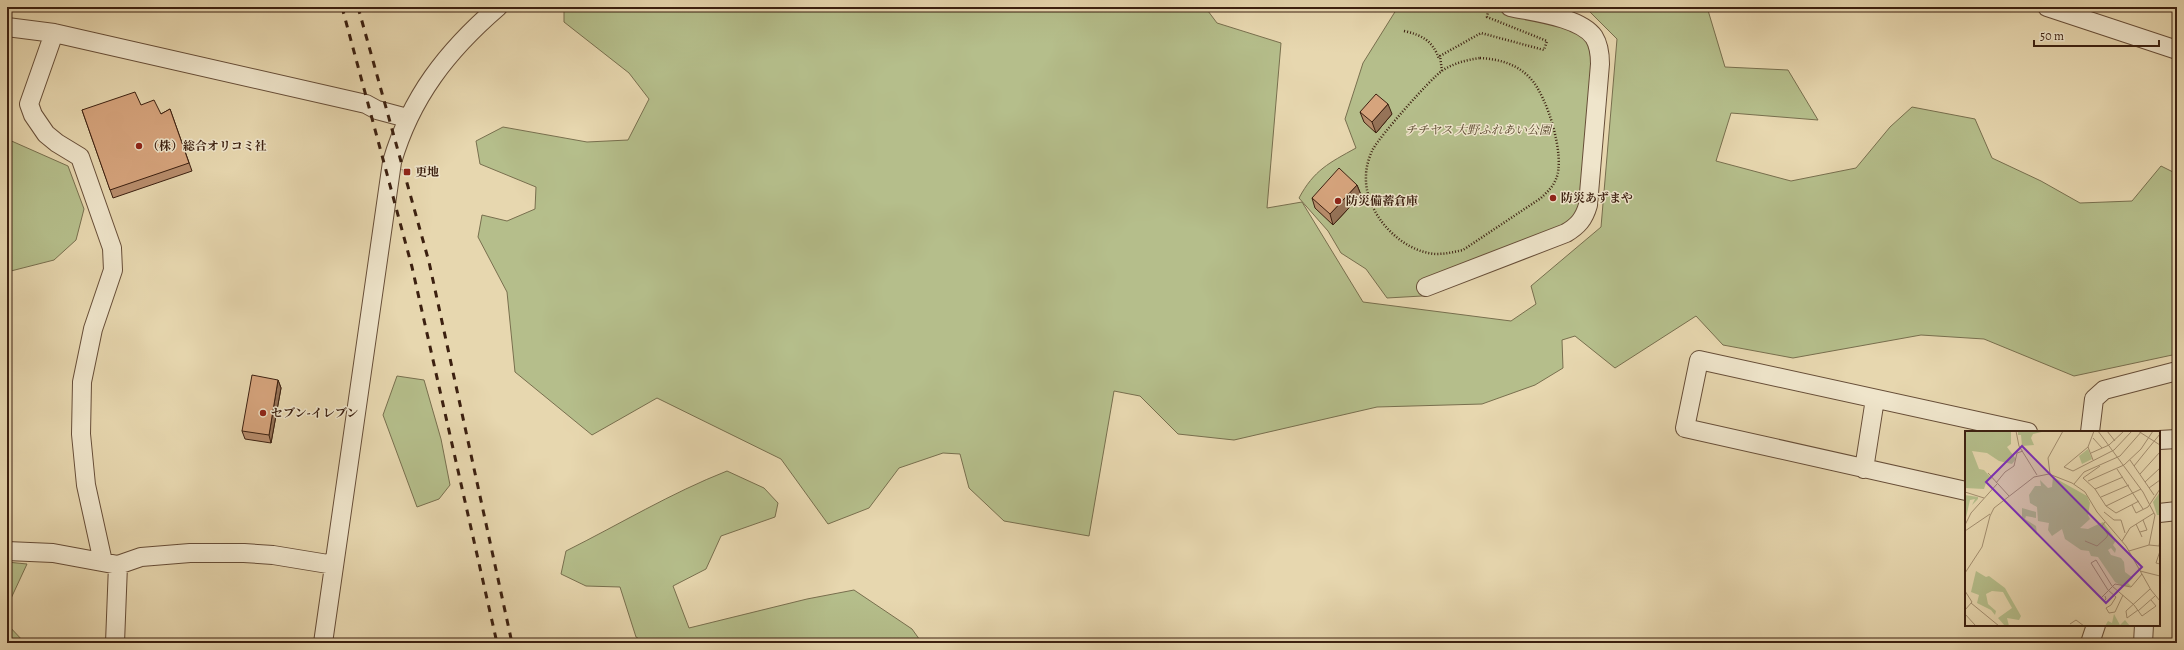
<svg xmlns="http://www.w3.org/2000/svg" width="2184" height="650" font-family="Alegreya,'Noto Serif JP',serif">
	<style>
		.green { fill: #b5be8b; stroke: #786f4e }
		.lines { fill: none; stroke-linecap: round; stroke-linejoin: round }
		.minor-casing { stroke: #674e38; stroke-width: 20 }
		.path { stroke: #3c2010; stroke-width: 2.5; stroke-dasharray: 1 2; stroke-linecap: butt }
		.minor { stroke: #efe5cb; stroke-width: 18 }
		.rail { stroke: #3c2010; stroke-width: 3; stroke-dasharray: 7 7; stroke-linecap: butt }
		.wall { fill: #b88d6c; stroke: #3c2010 }
		.shaded-wall { fill: #967358; stroke: #3c2010 }
		.building { fill: #d6a47d; stroke: #3c2010 }
		.poi-dot { fill: #8f2418; stroke: #efe5cb; stroke-width: 1.5 }
		.labels { text-anchor: middle; dominant-baseline: central; stroke-width: 3; stroke-linejoin: round; paint-order: stroke }
		.park-label { font-size: 12px; font-style: italic; fill: #5a482f; stroke: #efe5cb }
		.poi-label { font-size: 12px; font-weight: bold; fill: #3c2010; stroke: #efe5cb; text-anchor: start }
		.inset-road { fill: none; stroke: #a38e6f; stroke-width: 1 }
		.view { fill: #7b2cbf; fill-opacity: 0.15; stroke: #7b2cbf; stroke-width: 2 }
		.inset-edge { fill: none; stroke: #3c2010; stroke-width: 2 }
	</style>
	<rect width="100%" height="100%" fill="#e7d7af"/>
	<filter id="stains"><feTurbulence type="fractalNoise" baseFrequency=".005" numOctaves="4"/><feColorMatrix values="0 0 0 0 .2 0 0 0 0 .09 0 0 0 0 .02 0 0 0 .5 -.17"/></filter>
	<radialGradient id="worn" r=".72"><stop offset=".6" stop-color="#630" stop-opacity="0"/><stop offset="1" stop-color="#630" stop-opacity=".3"/></radialGradient>
	<path class="green" d="M564,7H1205L1217,23L1281,43L1267,208L1302,202L1363,302L1511,321L1536,304L1531,286L1601,227L1617,39L1585,7H1707L1725,67L1788,70L1818,120L1731,113L1716,161L1791,181L1856,168L1890,127L1912,107L1975,119L1992,158L2041,181L2080,203L2132,201L2161,166L2177,174V354L2074,376L1984,339L1921,335L1793,358L1723,345L1696,316L1615,368L1575,336L1562,340L1563,368L1535,385L1482,404L1377,407L1234,440L1178,434L1140,396L1114,391L1089,536L1004,521L969,488L960,454L943,453L899,468L869,508L828,524L781,459L657,398L592,435L515,372L507,292L478,237L482,215L507,221L535,209L536,187L480,164L476,141L503,127L587,142L628,140L649,99L629,73L564,22Z
		M1398,7H1579L1573,13L1600,32L1591,220L1429,294L1422,296L1387,298L1366,269L1341,253L1328,231L1299,198C1314,170 1329,163 1356,148L1345,119L1363,63Z
		M7,139L68,166L84,209L76,240L54,260L7,272Z
		M397,376L424,380L441,439L450,485L439,499L417,507L383,415Z
		M727,471L764,488L778,503L775,517L721,536L706,569L673,586L689,628L807,599L854,590L912,629L922,643H646L636,637L620,587L586,586L561,574L566,551C620,524 671,493 727,471Z
		M7,562L27,564L7,607Z
		M7,624L25,643H7Z"/>
	<g class="lines">
		<g class="minor-casing">
			<path id="minor" d="M2047,7L2177,50
				M7,27L54,33L366,104L377,110L407,118
				M54,33L29,104L33,115L46,134L57,143L80,157L112,248L113,270L93,329L82,382L81,434L86,485L103,562
				M1426,287L1566,233C1578,226 1584,219 1588,205L1600,64C1600,54 1599,45 1594,37C1580,17 1533,12 1510,7
				M2090,432L2094,399L2104,390L2177,371
				M2159,440L2177,439
				M1864,469L1875,399
				M1966,491L1685,428L1699,360L2028,432
				M2159,513L2177,511
				M7,551L53,553L118,565L141,557L190,553H244L273,555L334,565
				M115,643L118,565
				M323,643L392,162C411,97 447,51 498,7
				M2090,643L2096,625
				M2143,643L2144,625"/>
		</g>
		<path class="path" d="M1404,31C1422,35 1433,41 1439,59
			M1480,58C1499,59 1517,64 1530,78C1547,95 1566,157 1556,179C1553,187 1547,192 1541,198L1463,250C1454,252 1446,254 1436,254C1400,252 1364,212 1366,176C1366,167 1369,157 1373,149C1381,135 1429,80 1443,70C1455,63 1466,60 1480,58Z
			M1442,71L1440,56L1481,33L1544,50L1547,41L1487,17L1489,7"/>
		<use href="#minor" class="minor"/>
		<path class="rail" d="M342,7L412,267L497,643
			M358,7L429,262L512,643"/>
	</g>
	<path class="wall" d="M170,109L192,171L113,198L82,110L161,114Z
		M1360,112L1392,114L1376,133L1364,122Z
		M1357,185L1361,195L1333,225L1315,208L1312,198Z
		M278,380L281,388L271,443L245,439L242,431Z"/>
	<path class="shaded-wall" d="M1388,104L1392,114L1376,133L1372,122Z
		M1357,185L1361,195L1333,225L1330,214Z
		M278,380L281,388L271,443L269,435Z"/>
	<path class="building" d="M135,92L141,105L154,100L161,114L170,109L189,163L110,190L82,110Z
		M1376,94L1388,104L1372,122L1360,112Z
		M1339,168L1357,185L1330,214L1312,198Z
		M252,375L278,380L269,435L242,431Z"/>
	<g class="poi-dot">
		<circle cx="139" cy="146" r="4"/>
		<rect x="403" y="168" width="8" height="8" rx="2"/>
		<circle cx="1553" cy="198" r="4"/>
		<circle cx="1338" cy="201" r="4"/>
		<circle cx="263" cy="413" r="4"/>
	</g>
	<g class="labels">
		<g class="park-label">
			<text x="1478" y="130">チチヤス 大野ふれあい公園</text>
		</g>
		<g class="poi-label">
			<text x="147" y="146">（株）総合オリコミ社</text>
			<text x="415" y="172">更地</text>
			<text x="1561" y="198">防災あずまや</text>
			<text x="1346" y="201">防災備蓄倉庫</text>
			<text x="271" y="413">セブン-イレブン</text>
		</g>
	</g>
	<g transform="translate(1965 431)">
		<rect width="195" height="195" fill="#e7d7af"/>
		<path d="M0,0H46V13L42,16L51,28L47,33L34,30L22,22L7,20L14,38L19,39L27,48L22,49L19,58L0,57ZM53,0H81L68,3L66,7L69,14L57,15L56,4H53ZM123,18L127,28L117,33L114,25ZM88,46L122,65L125,72L123,84L125,88L115,97L123,98L138,91L151,109L148,114L151,118L150,122L146,117L143,119L146,124L156,127L159,131L160,141L168,147L163,152L166,155H157L150,151L133,126L126,125L124,120L116,119L100,108L97,98L87,105L83,99L84,92L73,90L72,76L65,72L64,64L70,55H76L75,49L83,57L87,56ZM195,61V84H192L188,71ZM0,64L13,66V68L7,74L10,68L5,69L0,91ZM57,77L71,81V87L61,85L60,88L71,95L72,104L57,88ZM11,140L21,146L24,145L40,157L56,185L54,189L42,187L44,195H40L33,187L47,177L38,161L27,160L21,163L23,173L31,180L30,184L26,179L12,172L14,164L6,161ZM149,183L155,194L160,189L165,195H140L143,190L147,192Z" fill="#b5be8b"/>
		<path class="inset-road" d="M51,0L54,15L72,44M129,0L123,16L99,36L108,40L149,19L167,0M133,0L178,61L190,84L184,114L164,120M142,0L150,10M173,0L195,14M128,7L137,17M123,16L128,29M126,22L144,14L159,0M165,29L189,64M135,35L118,47L130,58L141,75L151,82L174,70M169,35L195,3M152,38L178,78M23,42L44,65M85,43L83,27L98,0M175,43L195,21M123,50L159,34L176,18L188,0M180,51L195,37M31,52L40,41L49,35L52,22L58,20M109,53L119,41L155,25L177,0M184,57L195,49M130,58L158,46M0,61L19,67M136,66L164,54M167,74L171,82L183,76L195,58M141,75L176,58M139,81L149,89H156L160,102M171,93L177,106M0,94L6,82L32,53M0,100L25,83M175,101L182,99L178,89M120,110L132,115L141,107L143,104L137,95L140,91M157,110L165,97L189,82M184,114L194,115L195,109M195,120L191,132L195,133M175,140L195,145M0,142L17,116L25,85L29,77L69,46L84,43L107,52L120,61L132,81L161,115L186,159L195,170M0,160L7,171L0,179M158,164L150,181L144,182L141,177L146,174L151,166L143,159L126,132L131,129L147,155L168,173L169,174L177,185L191,175L186,169M140,165L141,168L139,170L136,167L150,153L166,156L177,143M6,172L34,195M173,179L162,187L161,180L185,158M173,180L190,165M0,183L10,194M105,193L111,189L119,195"/>
		<path class="view" d="M57,15L177,136L141,172L21,51Z"/>
		<rect width="195" height="195" class="inset-edge"/>
	</g>
	<rect width="2184" height="650" fill="none" stroke="#e7d7af" stroke-width="24"/>
	<rect x="8" y="8" width="2168" height="634" fill="none" stroke="#3c2010" stroke-width="2"/>
	<rect x="12" y="12" width="2160" height="626" fill="none" stroke="#3c2010"/>
	<path d="M2034 40v6h125v-6" fill="none" stroke="#3c2010" stroke-width="2"/>
	<text x="2040" y="40" font-size="12" fill="#3c2010" stroke="#efe5cb" stroke-width="3" paint-order="stroke">50 m</text>
	<rect width="100%" height="100%" filter="url(#stains)"/>
	<rect width="100%" height="100%" fill="url(#worn)"/>
</svg>
